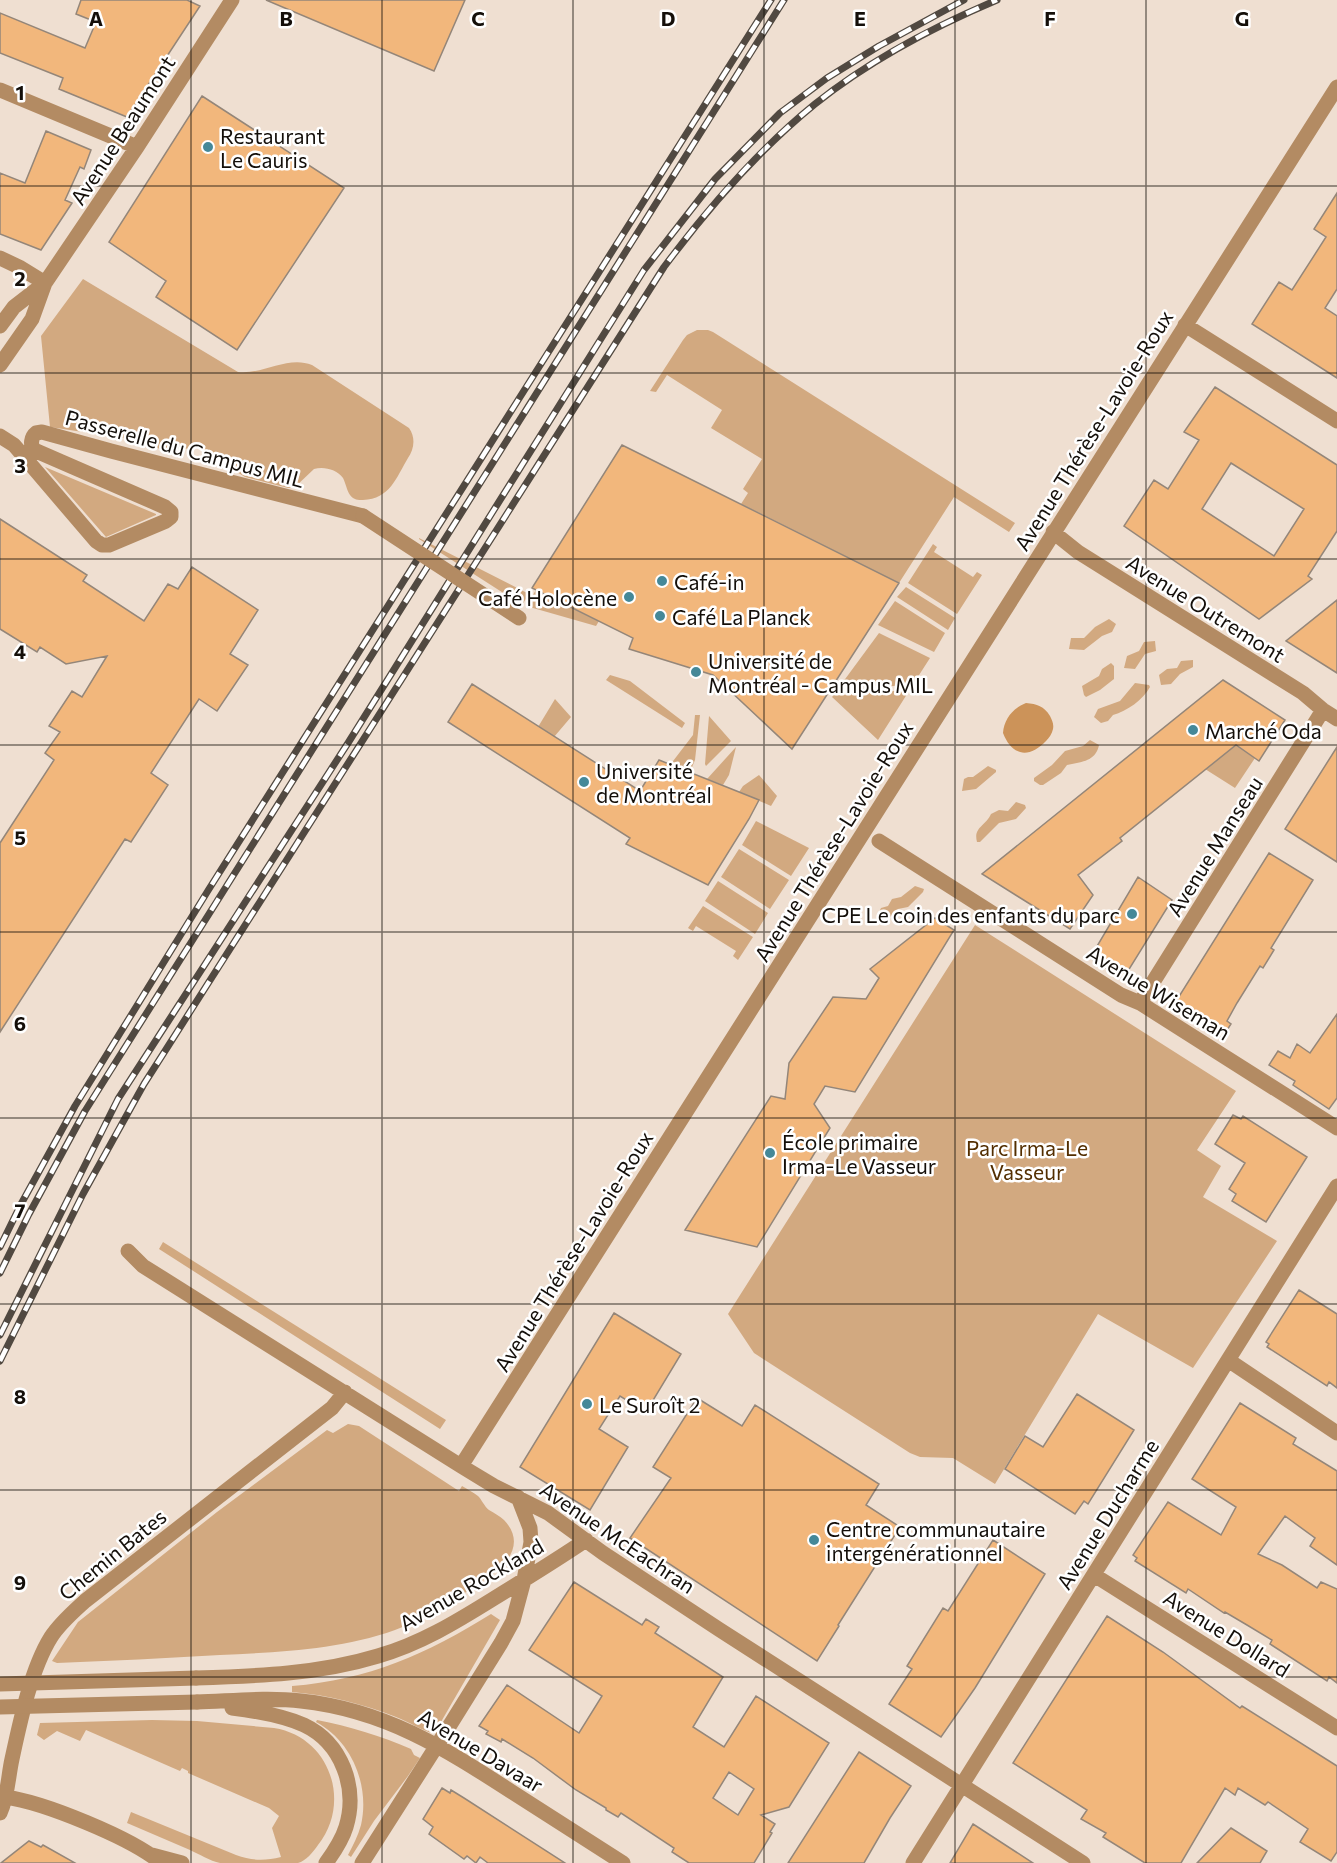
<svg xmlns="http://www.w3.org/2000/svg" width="1337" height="1863" font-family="Commissioner,sans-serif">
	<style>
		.green { fill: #d2a980 }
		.water { fill: #cc9359 }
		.building { fill: #f2b77c; stroke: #948679; stroke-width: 1.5; fill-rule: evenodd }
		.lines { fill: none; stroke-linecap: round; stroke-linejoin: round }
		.minor { stroke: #b38b63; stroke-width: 15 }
		.rail-casing { stroke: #514941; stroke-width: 7 }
		.rail { stroke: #fff; stroke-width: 4.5; stroke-dasharray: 14; stroke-linecap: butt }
		.minor-bridge { stroke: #b38b63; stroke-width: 15 }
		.grid { fill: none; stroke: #140f0a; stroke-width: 1.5; stroke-opacity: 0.55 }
		.poi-dot { fill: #458898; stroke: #fff; stroke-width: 2 }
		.labels { text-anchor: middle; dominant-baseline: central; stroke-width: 5; stroke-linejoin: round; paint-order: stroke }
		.street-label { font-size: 21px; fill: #140f0a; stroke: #fff }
		.poi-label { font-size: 21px; fill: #140f0a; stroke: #fff; text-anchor: start }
		.park-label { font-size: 21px; fill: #532e00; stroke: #fff }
		.grid-label { font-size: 20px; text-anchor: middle; font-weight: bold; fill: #140f0a; stroke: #fff; stroke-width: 5; stroke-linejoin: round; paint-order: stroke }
	</style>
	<rect width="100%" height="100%" fill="#efdfd1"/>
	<path class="green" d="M83,279L238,372C262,375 288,355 312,365L409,428C416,438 414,449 408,458C396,478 390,499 363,500C358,500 354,500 350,495C347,491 346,484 343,478C337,469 323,466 314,469L295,487L288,488L245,477L198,448L162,450L142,441L50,427L41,336Z
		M697,330H708L713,332L1015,523L1009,532L954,497L899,583L741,504L748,493L743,489L762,459L711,428L722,410L667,375L656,392L650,391L683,340L687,335Z
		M45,467L156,514V515L106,537Z
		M419,538L529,594L522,605L419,539Z
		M933,544L937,547L934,552L973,577L977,572L982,575L957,614L908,583Z
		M906,587L955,618L948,630L897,597Z
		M536,590L599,621L596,626L526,606Z
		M895,601L945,633L934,652L878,625Z
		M1109,619L1116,624L1112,632L1102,636L1084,650L1069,649L1071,638H1084L1095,627Z
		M879,633L930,658L912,686H840Z
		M1155,641L1156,651L1145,654L1135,669L1124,668L1127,656L1139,651L1144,642Z
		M1193,660V667L1180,674L1171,684L1161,685L1159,675L1167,669L1177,668L1181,661Z
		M1111,663L1114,666V679L1100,690L1086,697L1084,695L1082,686L1099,676L1102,669Z
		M610,675L630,681L685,723L682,728L606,680Z
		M1135,683L1149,685L1150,687C1143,700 1127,711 1113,715L1108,721L1101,723L1094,717L1098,709L1120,701Z
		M837,691H909L878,740L832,697Z
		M555,699L571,717L554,737L538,727Z
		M695,715H700L695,760L690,772L670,765L693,735Z
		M709,716L731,741L706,766L705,764Z
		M1090,740L1099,745C1096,761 1082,762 1067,765L1061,773L1043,785H1040L1034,781V778L1052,765L1065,751L1083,746Z
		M1236,745L1255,758L1235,788L1205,769Z
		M736,747L729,775L723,785L707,779Z
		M988,766L996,770V772L976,789L962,791L964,779L968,777H973Z
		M759,775L777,796L771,806L739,792L743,786Z
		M1016,802L1025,805L1026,808L1016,819L999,823L980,842H977C973,827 986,826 991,814L999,810L1008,811Z
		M756,821L809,848L791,876L742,845Z
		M739,849L789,880L770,909L721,877Z
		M718,881L768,913L755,934L705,901Z
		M915,886L924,889L923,892L908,907L898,909L886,921L877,917L881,908L888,906L892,899L901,897Z
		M703,906L753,937L738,960L733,956L736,951L696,926L693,931L688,928Z
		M975,925L1236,1091L1197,1150L1221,1166L1203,1197L1277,1241L1193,1368L1098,1314L995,1484L953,1458L920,1457L910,1453L885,1437L754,1353L728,1314Z
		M163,1242L446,1420L440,1429L159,1249Z
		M348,1424L359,1426L459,1491L462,1486C467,1489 473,1492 478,1496C482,1500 484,1506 489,1510C494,1513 500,1516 504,1520C525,1542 509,1563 490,1576C460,1596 429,1618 395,1630C339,1650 279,1652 220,1655C166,1658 111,1661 57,1663L52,1661L78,1622L217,1512L327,1430L333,1433Z
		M491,1614L500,1620L434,1734C421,1730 409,1722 396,1717C363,1704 328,1695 292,1692V1686C368,1680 427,1654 491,1614Z
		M152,1720L197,1721L274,1728C330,1737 352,1802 318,1845C313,1852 306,1861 298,1863C288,1863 275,1863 265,1863C251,1863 233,1863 220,1863C210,1861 199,1854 190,1850C169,1841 148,1832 127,1823L131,1812L236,1855C252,1861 265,1861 281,1857L272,1828L279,1816L269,1808L188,1773V1771L182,1768L180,1771L86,1730L80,1741L57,1731L44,1740L37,1735L40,1723Z
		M317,1720C349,1726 381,1736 411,1749L414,1755L420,1758L408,1776L374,1821L351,1857L348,1855C353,1845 358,1836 361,1825C370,1786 352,1741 316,1722Z"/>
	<path class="water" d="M1026,703C1037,704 1044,706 1050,716C1052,720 1054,724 1053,729C1052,734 1049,738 1046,741C1029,759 1012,756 1003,733C1004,719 1013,708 1026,703Z"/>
	<path class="building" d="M81,0H187L200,6L127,117L59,89L63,78L0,53V13L85,48L96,22L76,14Z
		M266,0H465L434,71Z
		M202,96L344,188L237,350L156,297L166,281L109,242Z
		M46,131L91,150L84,169L80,167L65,200L72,203L41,250L0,234V173L25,183Z
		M1337,193V289L1325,308L1337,316V378L1252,324L1279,282L1292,290L1326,237L1314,229Z
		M1215,387L1337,465V531L1308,576L1312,579L1259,619L1124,526L1154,480L1168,489L1199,440L1184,432ZM1231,463L1304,509L1274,556L1202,509Z
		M622,445L899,583L792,749L713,675L629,649L633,638L532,588Z
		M0,519L87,575L83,581L144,621L168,584L178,589L192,567L258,610L230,654L248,665L217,711L199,699L151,773L168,785L131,842L125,839L0,1032V843L54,760L45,753L60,732L49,726L72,691L82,697L107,656L66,664L40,647L37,652L0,629Z
		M1337,600V673L1286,641Z
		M1223,680L1285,720L1259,761L1236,745L1120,838L1122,841L1078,875L1093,895L1070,929L982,874Z
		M472,684L640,791L659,760L759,800L749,819L708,885L626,844L630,838L448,722Z
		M1337,747V862L1285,829Z
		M1269,853L1313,880L1271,948L1274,950L1263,968L1260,966L1237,1003L1227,1021L1231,1024L1222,1038L1173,1006Z
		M1138,877L1172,900L1123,979L1090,958Z
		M935,918L954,930L855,1092L825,1086L814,1104L830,1128L757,1247L685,1230L771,1096L785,1099L789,1063L833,997L866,999L879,978L870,969Z
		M1337,1014V1098L1329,1109L1293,1085L1295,1081L1269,1065L1278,1051L1290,1058L1297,1044L1310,1053Z
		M1233,1115L1241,1119L1243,1116L1307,1157L1266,1222L1232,1201L1236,1194L1229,1189L1245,1163L1215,1144Z
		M1299,1290L1337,1314V1388L1329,1382L1327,1386L1267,1347L1269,1344L1266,1342Z
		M614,1313L681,1354L646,1412L620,1396L599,1429L628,1447L590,1510L520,1467Z
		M1077,1394L1134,1430L1088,1504L1084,1501L1075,1514L1005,1469L1025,1436L1043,1447Z
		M697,1398L742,1426L755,1405L879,1484L866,1505L900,1527L838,1625L839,1626L817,1661L630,1538L671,1478L653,1467Z
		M1240,1403L1296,1438L1293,1444L1337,1471V1565L1310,1546L1315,1538L1285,1516L1258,1554L1282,1565L1317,1588L1321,1582L1337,1589V1683L1329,1677L1327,1681L1270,1644L1272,1640L1247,1625L1225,1612L1224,1613L1188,1589L1186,1593L1135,1561L1137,1558L1133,1555L1168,1502L1221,1535L1236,1507L1192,1479Z
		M993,1540L1045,1574L975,1688L941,1737L889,1704L912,1669L907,1666L943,1608L948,1611Z
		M574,1582L642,1625L646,1619L659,1627L655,1633L723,1677L693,1727L724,1747L756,1696L829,1743L789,1807L761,1815L775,1824L770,1832L772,1833L754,1863H689L672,1852L674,1848L621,1813L618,1817L606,1810V1808L576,1790L533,1758L502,1739L501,1742L486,1734L488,1731L479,1726L507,1685L579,1733L602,1696L529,1650ZM729,1772L754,1789L738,1815L713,1798Z
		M1107,1616L1163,1652L1240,1708L1242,1706L1337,1766V1852L1331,1861L1300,1842L1308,1829L1268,1802L1265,1805L1238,1788L1235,1795L1225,1788L1181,1863H1145L1103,1837L1106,1833L1081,1819L1087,1810L1013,1763Z
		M859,1752L911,1786L890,1818L864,1863H788Z
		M442,1788L450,1793L451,1790L464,1798L565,1863H488L480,1857L476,1863L467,1856L464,1859L429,1834L433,1827L423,1819Z
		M973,1824L1033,1863H950Z
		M1231,1828L1267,1851L1260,1863H1197Z
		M29,1841L41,1847L43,1845L75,1863H1Z"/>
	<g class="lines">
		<path class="minor" d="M0,90L137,147
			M0,258L19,267L45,283
			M1185,325L1337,421
			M0,326L14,307L45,283
			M0,365L32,319L45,283L137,147L232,0
			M0,436L14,445L96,541L102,545H109L166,521L171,517V512L165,507L34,450C30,445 31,437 36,433L42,432L111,451L363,516
			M1053,532L1078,552L1303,693L1323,710L1337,719
			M879,841L1121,995L1140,1003L1337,1128
			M1140,1003L1323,710
			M128,1251L143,1266L461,1466L494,1486L548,1513L603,1553L720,1630L1083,1863
			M1228,1360L1337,1433
			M461,1466L1337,87
			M1094,1575L1337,1728
			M196,1678C258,1676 319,1674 378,1656C420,1644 456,1622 493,1599C524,1580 555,1561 586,1540
			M197,1702C231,1701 267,1697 301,1701C385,1710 444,1748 512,1792C549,1816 586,1839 623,1863
			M232,1708C256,1711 282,1715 304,1725C342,1743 358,1788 346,1827C342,1840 334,1852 326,1863
			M5,1797C43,1802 132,1838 161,1863
			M0,1813C8,1796 8,1777 12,1759C20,1722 31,1669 51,1637C60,1623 73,1612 85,1601L332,1408L345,1392
			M152,1855L182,1863
			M362,1863L450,1725L501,1643L513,1621L524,1580L531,1542L530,1528L518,1497
			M913,1863L1337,1186"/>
		<g class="rail-casing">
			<path id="rail" d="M0,1247L20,1206L75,1106L209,889L771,0
				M0,1273L29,1214L85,1111L784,0
				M0,1335L118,1099L348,743L644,270L715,179L780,113L827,78L879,46L964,0
				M0,1361L83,1194L144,1084L664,267C709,207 757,151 815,104C870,60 933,27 997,0"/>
		</g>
		<use href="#rail" class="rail"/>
		<path class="minor-bridge" d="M363,516L519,618
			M0,1684L196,1678
			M0,1707L197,1702"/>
	</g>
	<path class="grid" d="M191,0V1863M382,0V1863M573,0V1863M764,0V1863M955,0V1863M1146,0V1863M0,186H1337M0,373H1337M0,559H1337M0,745H1337M0,932H1337M0,1118H1337M0,1304H1337M0,1490H1337M0,1677H1337"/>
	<g class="poi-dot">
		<circle cx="208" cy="147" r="6"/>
		<circle cx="662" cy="581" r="6"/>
		<circle cx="629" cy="597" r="6"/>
		<circle cx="660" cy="616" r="6"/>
		<circle cx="696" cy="672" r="6"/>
		<circle cx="1193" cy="730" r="6"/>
		<circle cx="584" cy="782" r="6"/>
		<circle cx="1132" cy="914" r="6"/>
		<circle cx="770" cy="1153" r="6"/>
		<circle cx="587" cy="1404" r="6"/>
		<circle cx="814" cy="1540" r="6"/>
	</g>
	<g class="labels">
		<g class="street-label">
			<text transform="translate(122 130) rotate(-57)">Avenue Beaumont</text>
			<text transform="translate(1093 430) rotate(-58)">Avenue Thérèse-Lavoie-Roux</text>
			<text transform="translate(185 448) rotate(15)">Passerelle du Campus MIL</text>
			<text transform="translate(1206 608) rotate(32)">Avenue Outremont</text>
			<text transform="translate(833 841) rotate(-58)">Avenue Thérèse-Lavoie-Roux</text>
			<text transform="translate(1214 846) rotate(-58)">Avenue Manseau</text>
			<text transform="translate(1159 992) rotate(31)">Avenue Wiseman</text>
			<text transform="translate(573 1251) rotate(-58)">Avenue Thérèse-Lavoie-Roux</text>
			<text transform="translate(1107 1514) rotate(-58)">Avenue Ducharme</text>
			<text transform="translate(618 1537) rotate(34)">Avenue McEachran</text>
			<text transform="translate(112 1554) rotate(-39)">Chemin Bates</text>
			<text transform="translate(471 1584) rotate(-30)">Avenue Rockland</text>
			<text transform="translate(1227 1633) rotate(32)">Avenue Dollard</text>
			<text transform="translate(481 1750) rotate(31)">Avenue Davaar</text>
		</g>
		<g class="poi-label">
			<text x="220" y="135">Restaurant<tspan x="220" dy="24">Le Cauris</tspan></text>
			<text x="674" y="581">Café-in</text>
			<text x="617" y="597" text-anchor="end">Café Holocène</text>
			<text x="672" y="616">Café La Planck</text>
			<text x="708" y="660">Université de<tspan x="708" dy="24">Montréal - Campus MIL</tspan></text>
			<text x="1205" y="730">Marché Oda</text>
			<text x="596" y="770">Université<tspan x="596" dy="24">de Montréal</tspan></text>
			<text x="1120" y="914" text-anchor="end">CPE Le coin des enfants du parc</text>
			<text x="782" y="1141">École primaire<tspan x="782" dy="24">Irma-Le Vasseur</tspan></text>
			<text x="599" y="1404">Le Suroît 2</text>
			<text x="826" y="1528">Centre communautaire<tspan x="826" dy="24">intergénérationnel</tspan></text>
		</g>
		<g class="park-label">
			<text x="1027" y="1147">Parc Irma-Le<tspan x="1027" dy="24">Vasseur</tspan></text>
		</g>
	</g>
	<g class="grid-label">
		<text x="96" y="26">A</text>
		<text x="286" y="26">B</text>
		<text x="478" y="26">C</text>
		<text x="668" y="26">D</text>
		<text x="860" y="26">E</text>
		<text x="1050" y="26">F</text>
		<text x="1242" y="26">G</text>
		<text x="20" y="100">1</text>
		<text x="20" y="286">2</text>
		<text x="20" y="473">3</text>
		<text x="20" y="659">4</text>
		<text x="20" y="845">5</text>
		<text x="20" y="1031">6</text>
		<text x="20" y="1218">7</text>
		<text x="20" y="1404">8</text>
		<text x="20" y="1590">9</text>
	</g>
</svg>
